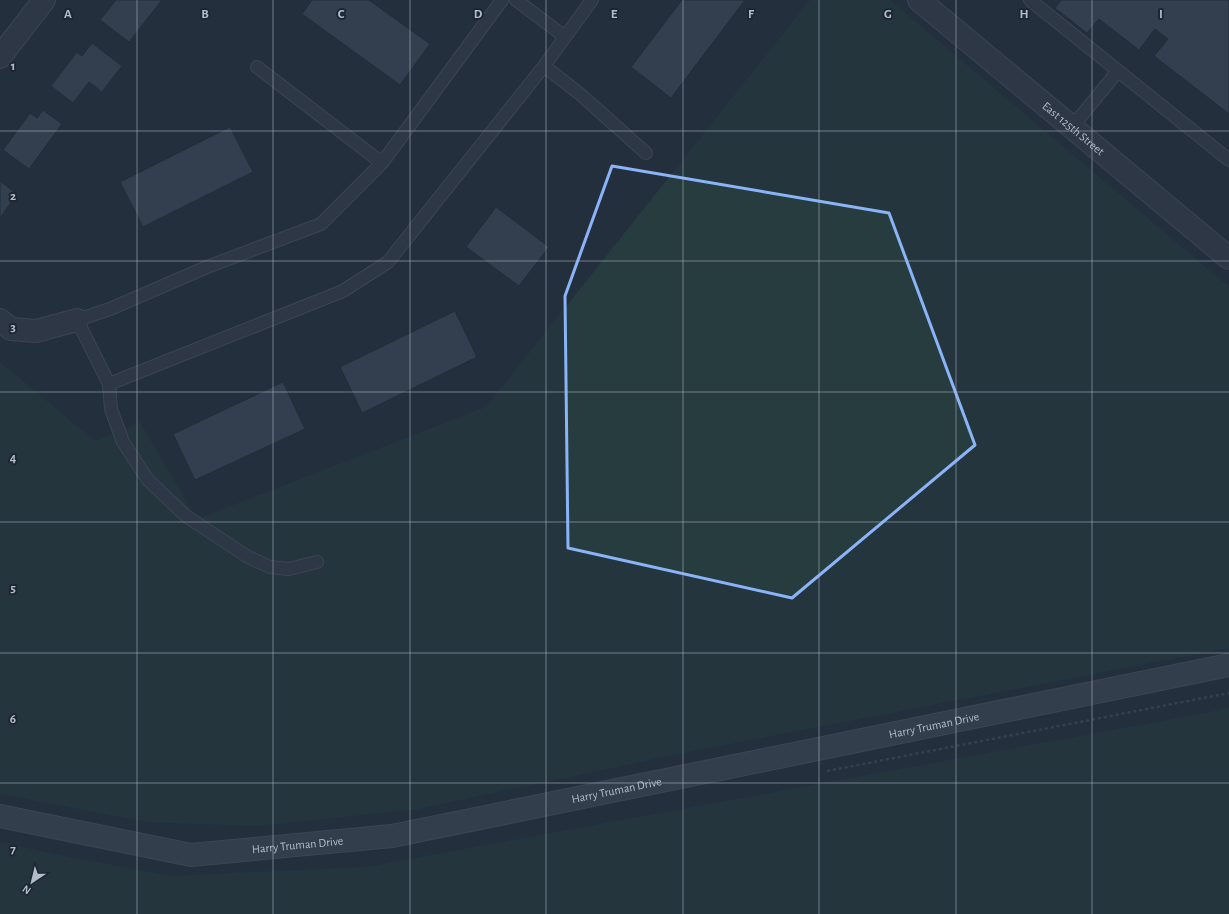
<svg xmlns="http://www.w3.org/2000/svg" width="1229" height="914" font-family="'Alegreya Sans',sans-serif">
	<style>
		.green { fill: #263c3f }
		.building { fill: #455162; stroke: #1f2835 }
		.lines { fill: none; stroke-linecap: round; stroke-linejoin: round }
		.service-casing { stroke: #565f6c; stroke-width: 14 }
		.minor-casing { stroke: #565f6c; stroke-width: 24 }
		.secondary-casing { stroke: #565f6c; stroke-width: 24 }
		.path { stroke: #44595c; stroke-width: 2.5; stroke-dasharray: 3 3; stroke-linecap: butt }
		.service { stroke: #38414e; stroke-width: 12 }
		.minor { stroke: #38414e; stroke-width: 22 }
		.secondary { stroke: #465061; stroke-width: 22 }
		.marked { fill: none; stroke: #8ab4f8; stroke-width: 3; stroke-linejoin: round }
		.grid { fill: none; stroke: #b4bcc9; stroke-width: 1; stroke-opacity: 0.55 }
		.labels { text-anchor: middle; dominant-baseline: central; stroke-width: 4; stroke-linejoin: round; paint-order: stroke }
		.street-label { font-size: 12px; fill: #b4bcc9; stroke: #1d2633 }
		.grid-label { font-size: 13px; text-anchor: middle; font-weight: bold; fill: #b4bcc9; stroke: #1d2633; stroke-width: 4; stroke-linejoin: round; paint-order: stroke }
	</style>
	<rect width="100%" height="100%" fill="#242f3e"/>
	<path class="green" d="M810,0H890L1229,287V648L688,752L418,809L258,826L147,822L0,794V362L95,441L140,422L197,519L486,407Z
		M1229,707V914H0V842L54,854L171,876L366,867L1211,712Z"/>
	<path class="building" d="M116,0H162L129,42L100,20Z
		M312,0H369L430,44L400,85L302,14Z
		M682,0H745L671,98L631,67Z
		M1061,0H1229V114L1154,56L1168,39L1155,29L1139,50L1099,19L1087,33L1055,8Z
		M92,43L122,66L102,92L89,82L73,103L51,86L77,52L82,56Z
		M43,110L62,124L29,169L3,150L30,113L37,118Z
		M230,127L253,172L143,227L120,182Z
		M0,181L17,194L0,218Z
		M496,207L549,247L519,286L466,247Z
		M455,311L477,357L362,413L340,367Z
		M283,382L305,429L195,480L173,434Z"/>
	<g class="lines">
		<g class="service-casing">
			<path id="service" d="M516,0L565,37
				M1030,0L1229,160
				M544,66L592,0
				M257,67L382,163L502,0
				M1072,127L1118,71
				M382,163L321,224L207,267L110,309L77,320L109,384L343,291L388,262L544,66L580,94L646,153
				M109,384L111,409L123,442L148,480L186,516L248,557L270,567L289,569L317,562"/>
		</g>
		<g class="minor-casing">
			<g id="minor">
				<path id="s1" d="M919,0L1229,258"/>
				<path d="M0,57L44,0"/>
				<path d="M0,320L11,329L36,331L77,320"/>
			</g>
		</g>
		<g class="secondary-casing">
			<g id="secondary">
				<path id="s2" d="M0,816L191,855L392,836L1229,665"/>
			</g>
		</g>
		<path class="path" d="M827,771L1229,693"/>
		<use href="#service" class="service"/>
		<use href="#minor" class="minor"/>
		<use href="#secondary" class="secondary"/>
	</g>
	<path d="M0 0H1229V914H0ZM612,166L889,213L975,445L792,598L568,548L565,296Z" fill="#242f3e" fill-opacity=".55" fill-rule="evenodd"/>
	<path class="marked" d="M612,166L889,213L975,445L792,598L568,548L565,296Z"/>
	<path class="grid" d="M137,0V914M273,0V914M410,0V914M546,0V914M683,0V914M819,0V914M956,0V914M1092,0V914M0,131H1229M0,261H1229M0,392H1229M0,522H1229M0,653H1229M0,783H1229"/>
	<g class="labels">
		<g class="street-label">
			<text stroke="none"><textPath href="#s1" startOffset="201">East 125th Street</textPath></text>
			<text stroke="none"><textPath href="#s2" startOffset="950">Harry Truman Drive</textPath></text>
			<text stroke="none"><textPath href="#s2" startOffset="626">Harry Truman Drive</textPath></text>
			<text stroke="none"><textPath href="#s2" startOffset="302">Harry Truman Drive</textPath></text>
		</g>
	</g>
	<g class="grid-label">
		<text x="68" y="18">A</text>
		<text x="205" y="18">B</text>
		<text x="341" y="18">C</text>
		<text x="478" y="18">D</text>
		<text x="614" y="18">E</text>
		<text x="751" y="18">F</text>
		<text x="888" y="18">G</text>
		<text x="1024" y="18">H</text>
		<text x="1161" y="18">I</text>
		<text x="13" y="70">1</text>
		<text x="13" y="200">2</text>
		<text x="13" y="331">3</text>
		<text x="13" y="462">4</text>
		<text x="13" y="592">5</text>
		<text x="13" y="723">6</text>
		<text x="13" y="853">7</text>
	</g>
	<g transform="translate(32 882) rotate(215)" stroke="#1d2633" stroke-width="3" paint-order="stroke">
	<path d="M0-3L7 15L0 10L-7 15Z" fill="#b4bcc9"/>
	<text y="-6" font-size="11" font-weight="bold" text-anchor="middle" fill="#b4bcc9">N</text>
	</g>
</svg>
